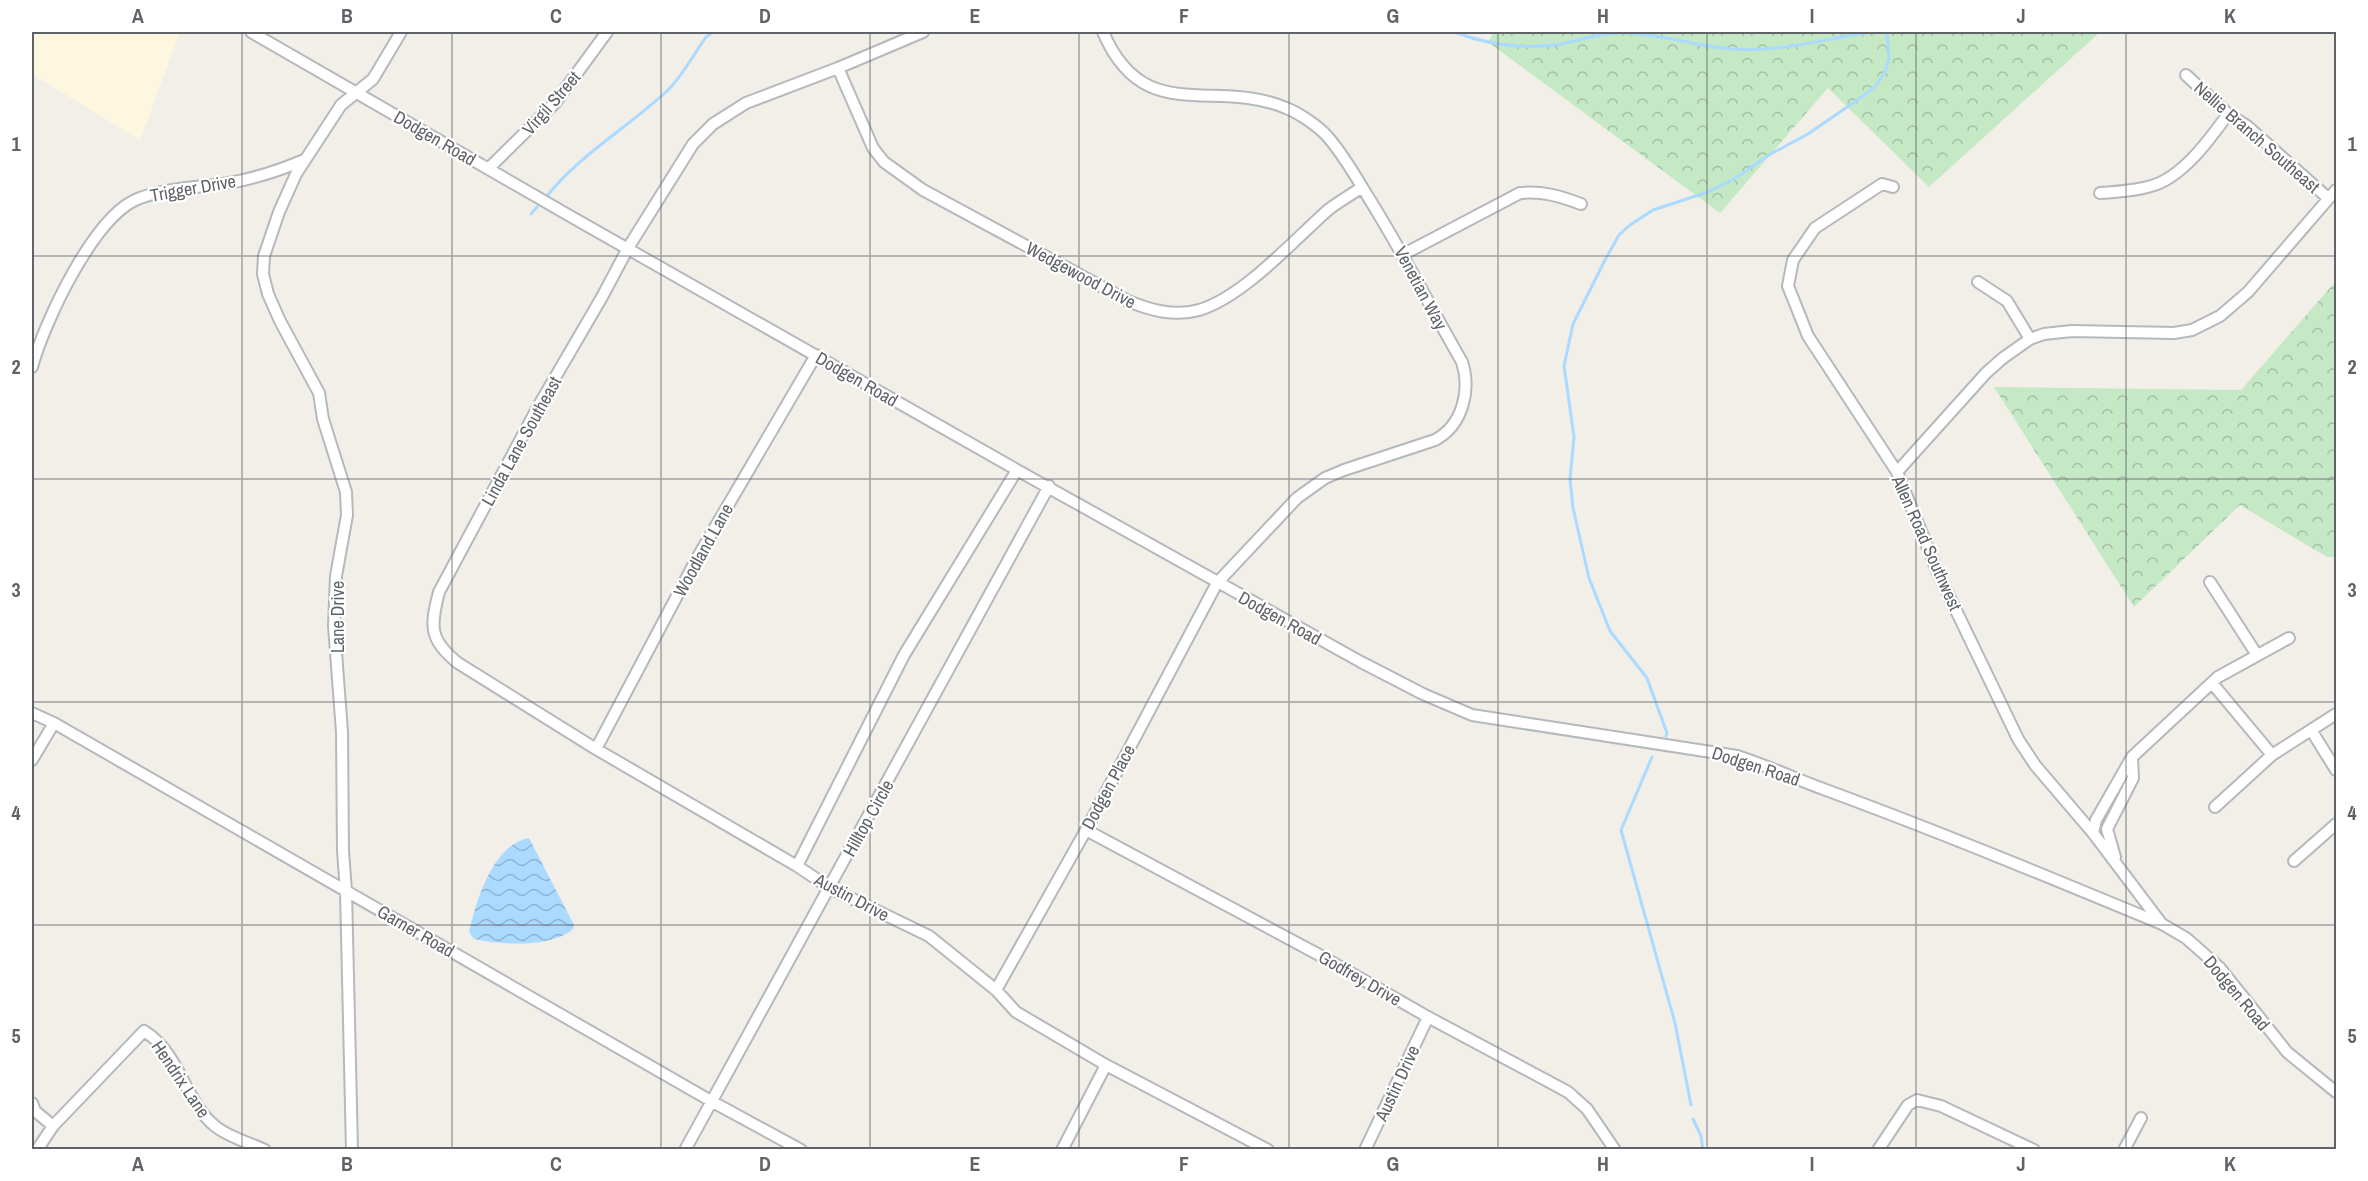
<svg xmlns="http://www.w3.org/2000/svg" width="2368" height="1181" font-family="'Archivo Narrow',sans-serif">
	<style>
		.commercial { fill: #fef7e0 }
		.forest { fill: url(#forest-crowns) }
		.water { fill: url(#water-waves) }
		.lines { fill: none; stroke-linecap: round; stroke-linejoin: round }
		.stream { stroke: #aadaff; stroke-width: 3 }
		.minor-casing { stroke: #b5b8bc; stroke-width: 14 }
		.minor { stroke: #fff; stroke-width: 10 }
		.grid { fill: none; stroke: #5f6368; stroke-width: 1.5; stroke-opacity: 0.55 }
		.labels { text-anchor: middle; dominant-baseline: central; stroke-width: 4.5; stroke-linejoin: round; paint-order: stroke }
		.street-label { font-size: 18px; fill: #5f6368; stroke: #fff }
		.neatline { fill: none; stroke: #5f6368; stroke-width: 2 }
		.grid-label { font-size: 20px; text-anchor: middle; font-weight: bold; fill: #5f6368 }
	</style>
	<defs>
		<pattern id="forest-crowns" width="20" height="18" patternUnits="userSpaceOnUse" patternTransform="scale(1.5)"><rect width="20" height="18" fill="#c5e8c5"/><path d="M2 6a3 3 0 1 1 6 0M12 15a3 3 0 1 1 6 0" fill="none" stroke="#a3c0a4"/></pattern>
		<pattern id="water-waves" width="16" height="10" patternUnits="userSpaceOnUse" patternTransform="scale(1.5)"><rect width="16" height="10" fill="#aadaff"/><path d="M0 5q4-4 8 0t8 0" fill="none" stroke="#8eb4d2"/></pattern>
	</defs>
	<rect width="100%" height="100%" fill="#f1efe8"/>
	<path class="commercial" d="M32,32H180L140,140L32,74Z"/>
	<path class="forest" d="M1494,32H2100L1929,187L1828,88L1720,213L1488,42Z
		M2336,281V557H2327L2240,505L2134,607L1994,387L2241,390Z"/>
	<path class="water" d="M529,838L574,925L573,929C551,948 500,945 474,939L469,932C476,901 493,844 529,838Z"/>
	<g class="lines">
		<path class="stream" d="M1454,32C1489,45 1524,50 1561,44C1581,40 1599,33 1620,33C1658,33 1694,46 1732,49C1779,53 1826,38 1873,32
			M547,196C579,155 630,126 668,90C683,75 694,54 706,37L713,32
			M531,214L537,207
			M1666,736L1667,733L1647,678L1610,631L1589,578L1573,508L1570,479L1574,437L1564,366L1573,324L1605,260L1619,235L1630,225L1653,210L1708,192L1734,179L1769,155L1808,134L1866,94L1877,84L1885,72L1889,59L1887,32
			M1652,757L1621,830L1675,1023L1691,1105
			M1693,1119L1701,1136L1703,1150"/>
		<g class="minor-casing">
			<path id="minor" d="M251,32L570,216L1017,470L1361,662L1423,694L1472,715L1737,756C1768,766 1796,779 1826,790C1940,832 2051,878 2162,924L2186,938L2220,968L2287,1052L2336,1092
				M923,32L838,68L746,103L713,124L693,144L628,248L602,297L539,405L439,592C430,626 429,640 458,663L596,749L797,866L830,888L929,936L996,990L1016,1012L1106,1065L1268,1150
				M838,68L873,148L884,162L923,190L1128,301C1150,310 1174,317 1199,310C1243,297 1293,241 1328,210C1338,202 1351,195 1362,187
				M2186,75L2228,114L2247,126L2328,198
				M489,168L555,103L607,32
				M1893,187L1882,184L1815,228L1793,260L1788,286L1808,336L1897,472L1938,573L2018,739L2035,765L2093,833L2161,923
				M2100,193C2117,192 2134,191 2151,186C2182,178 2210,139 2228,114
				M1404,254L1520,193C1543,191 1560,196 1581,204
				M1978,282L2007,301L2030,339
				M32,367C44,323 95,213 140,198C172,186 206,188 239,181C262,176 283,169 304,160
				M1897,472L1986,373L2003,358L2030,339L2044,334L2072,331L2174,333L2192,330L2220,316L2248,292L2336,190
				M2210,582L2257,655
				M2212,683L2272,755
				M32,713L54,723L711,1101L801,1150
				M2311,730L2336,770
				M596,749L696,560L816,355
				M32,760L54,723
				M2215,807L2272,755L2336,714
				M1086,830L1323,957L1428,1017L1568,1092L1587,1109L1615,1150
				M2093,833L2096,820L2132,757L2218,677L2289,638
				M2115,857L2107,829L2133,778L2132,757
				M2294,861L2336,824
				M797,866L904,655L1017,470
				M996,990L1086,830L1217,583L1297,498L1325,478L1344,470L1435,440C1463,425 1471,390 1462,362C1431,308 1403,253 1370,200C1357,179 1344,155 1327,136C1318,126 1299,113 1286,108C1214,77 1144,128 1103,32
				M32,1103L35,1111L53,1126
				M37,1150L53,1126L144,1031C181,1054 184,1101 215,1126C228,1137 250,1143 265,1150
				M352,1150L346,891L343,851L342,732L334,626L336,576L347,515L346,492L323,419L319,393L280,321L268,294L263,274L264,256L279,212L296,174L341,105L373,79L401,32
				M685,1150L1049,486
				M1062,1150L1106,1065
				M1365,1150L1428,1017
				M1878,1150L1908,1105L1917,1100L1941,1106L2034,1150
				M2124,1150L2141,1118"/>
		</g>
		<use href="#minor" class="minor"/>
	</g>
	<path class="grid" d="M242,32V1150M452,32V1150M661,32V1150M870,32V1150M1079,32V1150M1289,32V1150M1498,32V1150M1707,32V1150M1916,32V1150M2126,32V1150M32,256H2336M32,479H2336M32,702H2336M32,925H2336"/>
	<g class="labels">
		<g class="street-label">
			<text transform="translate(551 103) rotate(-49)">Virgil Street</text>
			<text transform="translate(2257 137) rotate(41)">Nellie Branch Southeast</text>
			<text transform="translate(435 138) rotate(30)">Dodgen Road</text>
			<text transform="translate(193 188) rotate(-10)">Trigger Drive</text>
			<text transform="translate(1081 275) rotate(28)">Wedgewood Drive</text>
			<text transform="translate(1421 288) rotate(62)">Venetian Way</text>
			<text transform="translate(857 379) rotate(30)">Dodgen Road</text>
			<text transform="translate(521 441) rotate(-61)">Linda Lane Southeast</text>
			<text transform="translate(1927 543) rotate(66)">Allen Road Southwest</text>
			<text transform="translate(703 550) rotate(-61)">Woodland Lane</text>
			<text transform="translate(337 617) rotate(-90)">Lane Drive</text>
			<text transform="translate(1280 618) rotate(29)">Dodgen Road</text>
			<text transform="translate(1756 766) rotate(18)">Dodgen Road</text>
			<text transform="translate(1108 787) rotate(-62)">Dodgen Place</text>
			<text transform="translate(868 818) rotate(-61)">Hilltop Circle</text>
			<text transform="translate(852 897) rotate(28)">Austin Drive</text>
			<text transform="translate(416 931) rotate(30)">Garner Road</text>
			<text transform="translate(1360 978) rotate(30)">Godfrey Drive</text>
			<text transform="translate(2237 993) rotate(50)">Dodgen Road</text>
			<text transform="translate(181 1079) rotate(56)">Hendrix Lane</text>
			<text transform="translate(1397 1083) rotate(-65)">Austin Drive</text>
		</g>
	</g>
	<rect width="2368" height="1181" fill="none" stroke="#ffffff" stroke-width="66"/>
	<rect x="33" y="33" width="2302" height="1115" class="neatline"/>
	<g class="grid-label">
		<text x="138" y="23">A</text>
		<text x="347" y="23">B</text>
		<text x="556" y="23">C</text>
		<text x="765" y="23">D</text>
		<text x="975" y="23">E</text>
		<text x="1184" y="23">F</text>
		<text x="1393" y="23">G</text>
		<text x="1603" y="23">H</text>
		<text x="1812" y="23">I</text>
		<text x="2021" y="23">J</text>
		<text x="2230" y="23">K</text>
		<text x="16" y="151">1</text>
		<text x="2352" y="151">1</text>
		<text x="16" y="374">2</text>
		<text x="2352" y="374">2</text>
		<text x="16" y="597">3</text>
		<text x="2352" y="597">3</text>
		<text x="16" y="820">4</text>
		<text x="2352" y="820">4</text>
		<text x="16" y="1043">5</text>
		<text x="2352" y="1043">5</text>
		<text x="138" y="1171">A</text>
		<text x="347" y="1171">B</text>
		<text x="556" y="1171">C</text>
		<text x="765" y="1171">D</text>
		<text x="975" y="1171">E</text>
		<text x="1184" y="1171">F</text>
		<text x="1393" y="1171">G</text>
		<text x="1603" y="1171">H</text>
		<text x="1812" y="1171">I</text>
		<text x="2021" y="1171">J</text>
		<text x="2230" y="1171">K</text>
	</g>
</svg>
